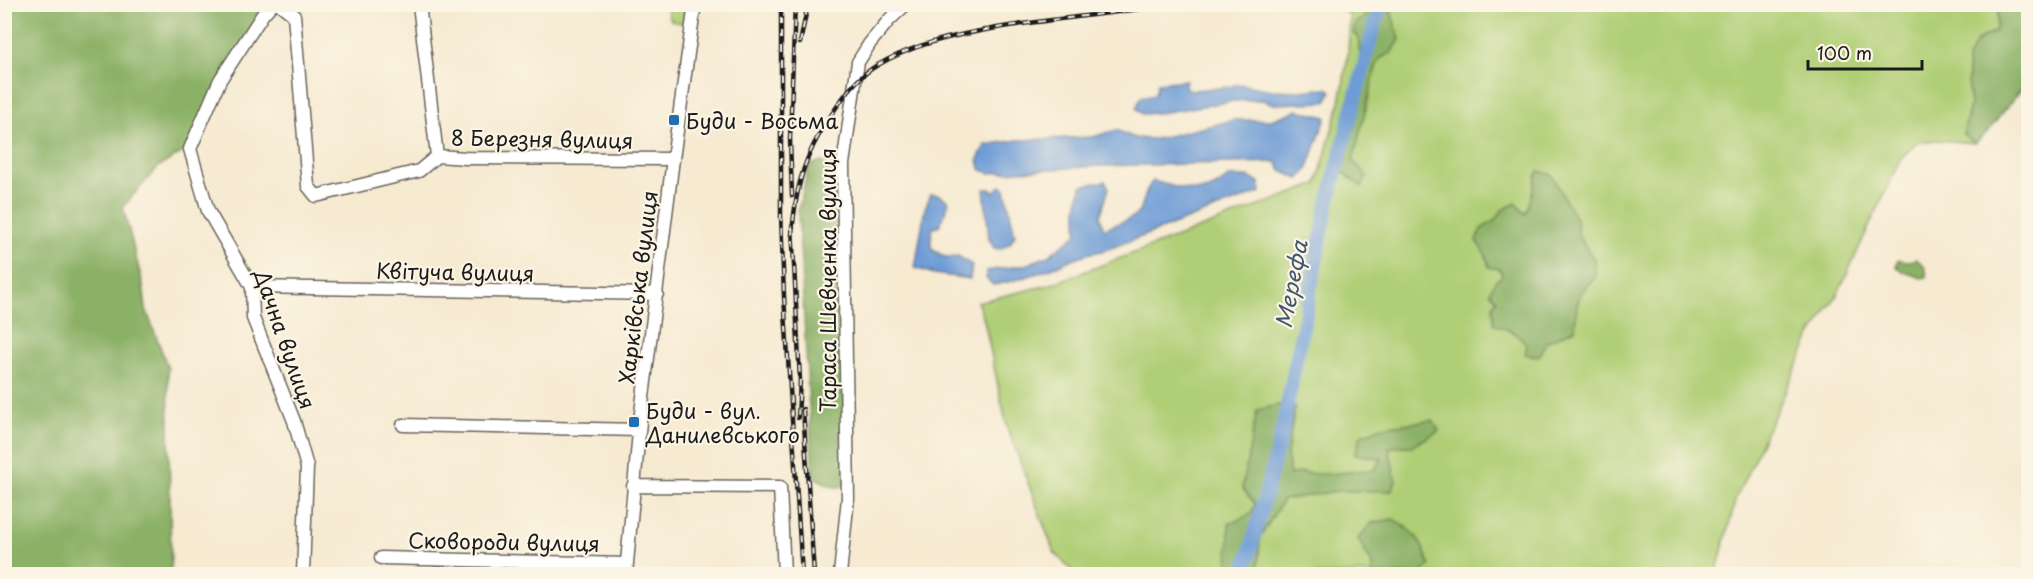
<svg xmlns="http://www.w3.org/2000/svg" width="2033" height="579" font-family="'Playpen Sans',sans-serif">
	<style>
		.green { fill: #afce75; stroke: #667548; stroke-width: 1.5 }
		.forest { fill: #8bb166; stroke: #546641; stroke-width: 1.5 }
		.water { fill: #6e9cd6; stroke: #455c79; stroke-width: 1.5 }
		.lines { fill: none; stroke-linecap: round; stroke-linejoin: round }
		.river { stroke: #6e9cd6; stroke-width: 14 }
		.minor-casing { stroke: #68645b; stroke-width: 15 }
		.minor { stroke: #fff; stroke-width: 12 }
		.rail-casing { stroke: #1c1c1c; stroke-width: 4.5 }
		.rail { stroke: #fcf5e5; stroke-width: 2; stroke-dasharray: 7; stroke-linecap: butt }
		.poi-dot { fill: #1f6fb2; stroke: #fcf5e5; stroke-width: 2 }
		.labels { text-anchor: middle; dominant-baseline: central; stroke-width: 4.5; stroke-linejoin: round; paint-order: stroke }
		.poi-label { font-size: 21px; fill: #1c1c1c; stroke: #fcf5e5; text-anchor: start }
		.street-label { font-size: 21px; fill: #1c1c1c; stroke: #fcf5e5 }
		.water-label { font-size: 22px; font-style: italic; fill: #415670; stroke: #fcf5e5 }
	</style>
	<rect width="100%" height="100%" fill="#fcf5e5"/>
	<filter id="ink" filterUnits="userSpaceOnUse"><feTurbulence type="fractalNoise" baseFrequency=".0167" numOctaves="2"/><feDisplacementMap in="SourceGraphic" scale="12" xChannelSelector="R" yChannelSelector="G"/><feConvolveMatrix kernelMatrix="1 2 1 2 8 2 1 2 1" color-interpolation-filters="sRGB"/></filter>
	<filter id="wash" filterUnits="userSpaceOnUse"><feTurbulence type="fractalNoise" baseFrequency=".008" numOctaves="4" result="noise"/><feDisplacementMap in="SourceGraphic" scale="24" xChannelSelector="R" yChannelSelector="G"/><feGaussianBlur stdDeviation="1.35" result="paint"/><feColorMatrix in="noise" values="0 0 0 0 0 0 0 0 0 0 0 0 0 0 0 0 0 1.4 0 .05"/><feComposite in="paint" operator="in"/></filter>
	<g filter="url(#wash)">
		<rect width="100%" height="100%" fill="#f6ead1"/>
		<path class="green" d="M668,5H687L684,21L682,23C668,22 667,17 668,5Z
			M1343,5H1999L1996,31L1977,41L1967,59L1970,107L1963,134L1975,143L1937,140L1918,142L1901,158L1837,295L1812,334L1736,498L1716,574H1076L1054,552L1007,427L984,320L977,302L1049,285L1317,184L1341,97L1348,54L1350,16L1341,9Z"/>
		<path class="forest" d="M4,5H264L189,146L183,152L158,167L123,207L143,285L146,309L168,368L171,574H5Z
			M1366,5H1394L1391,12L1400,40L1391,53L1381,58L1376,67L1353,161L1367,176L1362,187L1332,164L1360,56L1358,36L1353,34L1356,22L1364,18Z
			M1999,5H2028V81L1988,131L1975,143L1963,134L1970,106L1967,59L1977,41L1996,31Z
			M821,162L835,166L841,174L846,483C836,493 824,482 813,476L798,211L809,165Z
			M1538,171L1552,175L1577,221L1578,235L1594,259L1595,278C1575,295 1577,305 1575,329L1546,342L1539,356L1525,354L1527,344L1515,333L1494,324L1493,306L1497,300L1490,292L1495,281L1502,276L1500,269L1489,267L1486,256L1476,240L1481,229L1497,219L1502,210L1516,203L1525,214C1532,201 1533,185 1538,171Z
			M1916,259C1922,263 1928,268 1926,277L1922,278L1904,272L1896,266L1898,260L1909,261Z
			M1279,405L1295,407L1287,454L1290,475C1308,469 1310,476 1327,474C1343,473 1358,470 1374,470L1382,459L1355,454L1361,435L1382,427L1433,420L1439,431L1412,446L1389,447L1396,481L1391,491H1337L1283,500L1260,537L1258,574H1228L1229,524L1251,514L1255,504L1242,488L1257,410Z
			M1393,519C1417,533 1421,540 1430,566L1419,574H1372V564L1358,539L1371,523Z"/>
		<path class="water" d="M1186,80L1185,88L1193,90L1229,87L1238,84L1272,90L1300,91L1327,88L1331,91L1326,102L1274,104L1262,100L1234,101L1159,113L1142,114L1136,108L1141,97L1155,94L1158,83Z
			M1298,110L1326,117L1307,170L1299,179L1281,171L1277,162L1100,166L989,173L980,169L978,159L985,145L1018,140L1093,137L1116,130L1135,138L1156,139L1234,120H1271Z
			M1228,177H1248L1259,182L1261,192L1103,251C1081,253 1068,262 1049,269C1030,276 1012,282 993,285L986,278V271L1025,265L1048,256L1077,234V208L1081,186L1105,181L1109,188L1100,217L1104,229C1112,225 1129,220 1136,215C1146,206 1143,189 1153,181C1180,188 1206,200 1228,177Z
			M1001,186L1005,189L1015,235L1010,243L1001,249L994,248L989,239L984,189H991L992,192Z
			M931,194L940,195L949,202L940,225L932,229L931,244L933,250L945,257L958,256L972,265L970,279L934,274L915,268L925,208Z"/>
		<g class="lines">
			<path class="river" d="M1244,574L1281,436L1327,207L1375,22L1383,4"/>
		</g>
	</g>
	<g filter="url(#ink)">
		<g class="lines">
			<g class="minor-casing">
				<path id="minor" d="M272,4L263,14L220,80L190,149L208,211L252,287L253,318L294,421L307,467L303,574
					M280,4L294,15L308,186L316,196L419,171L437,156L466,158L673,159
					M419,4L437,156
					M252,287L657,294
					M403,425L639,430
					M633,486L780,487L784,574
					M381,558L626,564
					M626,574L640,421L673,159L695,4
					M840,574L848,498L843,164L858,62L870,43L890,19L906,4"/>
			</g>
			<use href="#minor" class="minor"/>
			<g class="rail-casing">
				<path id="rail" d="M781,4V216L784,296L802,574
					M800,43L808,4
					M792,196L790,139L795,4
					M792,226L800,380L798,418
					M792,235C796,181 806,150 838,105C848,90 861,75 876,66C913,44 955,35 997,28C1055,18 1114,14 1172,4
					M803,409L814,574"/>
			</g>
			<use href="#rail" class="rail"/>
		</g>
	</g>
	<g class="poi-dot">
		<rect x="668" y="114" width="12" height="12" rx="3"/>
		<rect x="628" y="416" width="12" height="12" rx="3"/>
	</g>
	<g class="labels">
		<g class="poi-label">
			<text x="686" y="120">Буди - Восьма</text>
			<text x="646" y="410">Буди - вул.<tspan x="646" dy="24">Данилевського</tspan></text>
		</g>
		<g class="street-label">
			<text transform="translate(542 138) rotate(1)">8 Березня вулиця</text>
			<text transform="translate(455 271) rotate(1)">Квітуча вулиця</text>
			<text transform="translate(827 280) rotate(-90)">Тараса Шевченка вулиця</text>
			<text transform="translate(637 287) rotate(-83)">Харківська вулиця</text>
			<text transform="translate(286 339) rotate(71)">Дачна вулиця</text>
			<text transform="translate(504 541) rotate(1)">Сковороди вулиця</text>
		</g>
		<g class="water-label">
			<text transform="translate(1290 284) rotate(-79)">Мерефа</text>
		</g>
	</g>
	<rect width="2033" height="579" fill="none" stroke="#fcf5e5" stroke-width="24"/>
	<path d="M1808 60v9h114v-9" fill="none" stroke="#1c1c1c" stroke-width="3"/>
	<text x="1817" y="60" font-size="18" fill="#1c1c1c" stroke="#fcf5e5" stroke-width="4.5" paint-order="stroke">100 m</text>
</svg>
